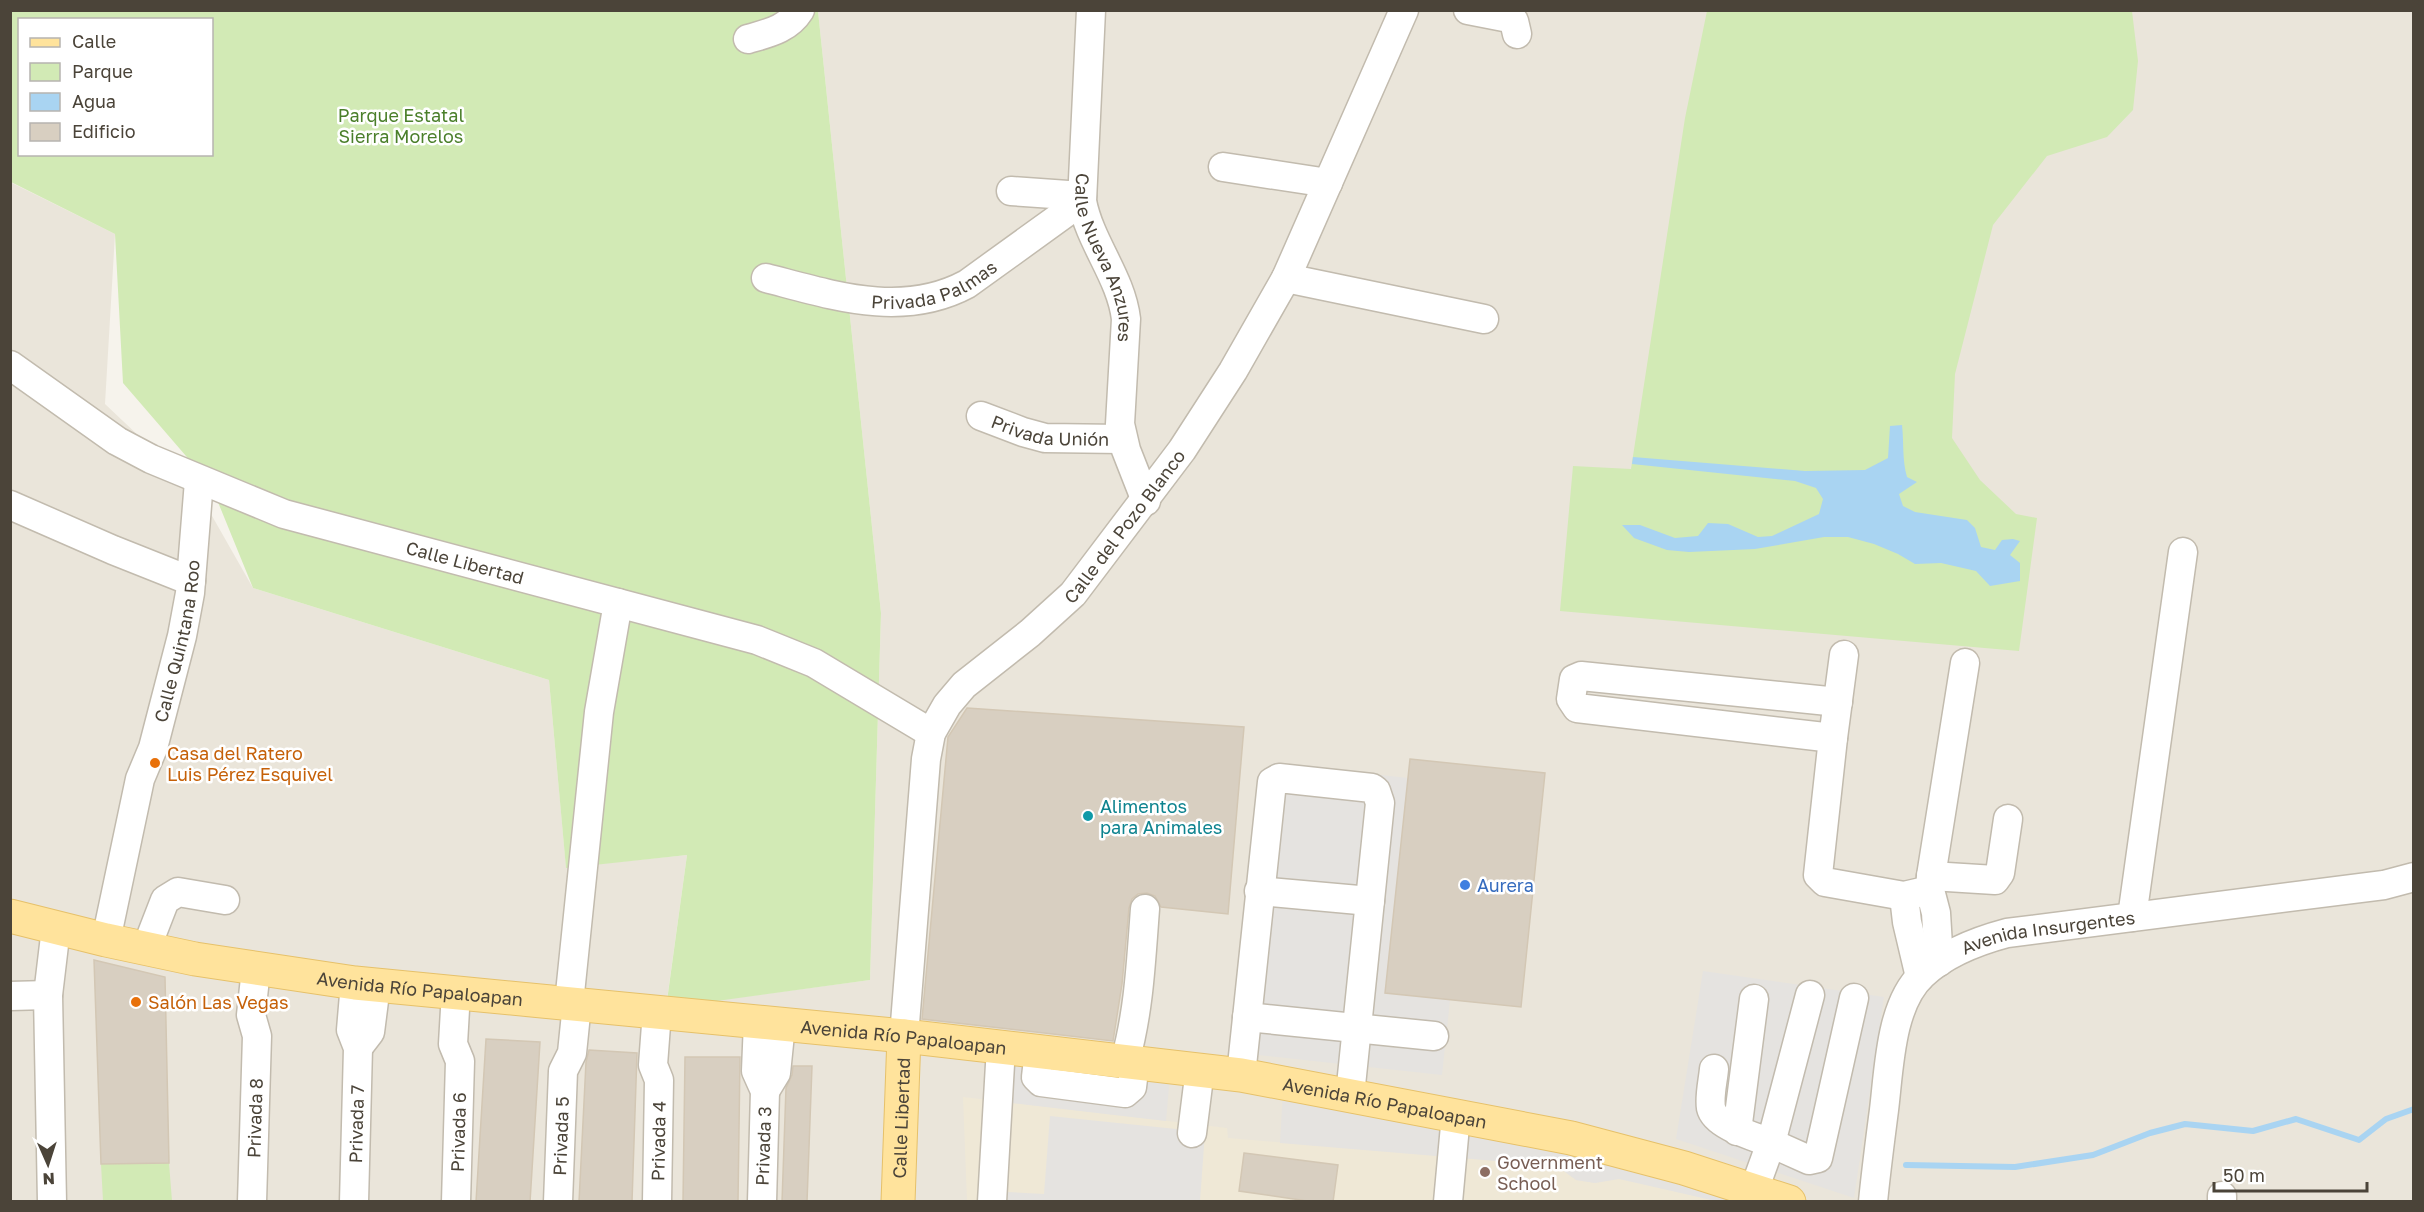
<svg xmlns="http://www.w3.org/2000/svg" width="2424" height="1212" font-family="'Golos Text',sans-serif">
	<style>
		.residential { fill: #eae5da }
		.education { fill: #efe8d6 }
		.green { fill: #d2eab5; fill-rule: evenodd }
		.parking { fill: #e5e3e0 }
		.water { fill: #a9d4f2 }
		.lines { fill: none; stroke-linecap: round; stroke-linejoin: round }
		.stream { stroke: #a9d4f2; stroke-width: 6 }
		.building { fill: #d8cfc1; stroke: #d3c7b4; stroke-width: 1.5 }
		.minor-casing { stroke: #c2bbae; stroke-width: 31 }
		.major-casing { stroke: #e6c16a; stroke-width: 35 }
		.minor { stroke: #fff; stroke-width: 28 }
		.major { stroke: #ffe39c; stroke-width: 33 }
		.food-dot { fill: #e8710a; stroke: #fff; stroke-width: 2 }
		.culture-dot { fill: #0f9aa8; stroke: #fff; stroke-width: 2 }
		.shop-dot { fill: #3f7fe0; stroke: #fff; stroke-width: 2 }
		.education-dot { fill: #8d6e63; stroke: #fff; stroke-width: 2 }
		.labels { text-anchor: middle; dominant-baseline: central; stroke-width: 5; stroke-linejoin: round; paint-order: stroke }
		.park-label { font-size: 18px; fill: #4a7f2a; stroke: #fff }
		.street-label { font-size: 18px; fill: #4b4439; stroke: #fff }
		.food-label { font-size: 18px; fill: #c56008; stroke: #fff; text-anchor: start }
		.culture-label { font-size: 18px; fill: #0d838f; stroke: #fff; text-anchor: start }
		.shop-label { font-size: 18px; fill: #366cbe; stroke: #fff; text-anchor: start }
		.education-label { font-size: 18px; fill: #785e54; stroke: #fff; text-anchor: start }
	</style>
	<rect width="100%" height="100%" fill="#f6f3ec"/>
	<path class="residential" d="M818,11H2413V1201H11L10,182L115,234L105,404L199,493L253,588L549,680L566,867L687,855L666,1007L870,980L881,613Z"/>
	<path class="education" d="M963,1097L1227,1128L1228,1138L1557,1166L1576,1180L1595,1183L1619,1178L1716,1201H967Z"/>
	<path class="green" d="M10,11H818L881,613L870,980L666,1008L687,855L566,868L549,680L253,588L211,485L123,383L115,234L11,182ZM20,20H212V154H20Z
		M1707,11H2132L2138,61L2133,110L2107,137L2047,156L1993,225L1955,374L1952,438L1980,480L2016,514L2037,518L2019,651L1560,611L1573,466L1631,469L1685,118Z
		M169,1163L172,1201H103L101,1164Z"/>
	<path class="parking" d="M1273,763L1408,778L1385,993L1450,1000L1442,1075L1240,1053Z
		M1703,971L1884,997L1854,1198L1676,1139Z
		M993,1051L1170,1075L1166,1121L987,1100Z
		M1283,1090L1748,1194L1747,1201H1716L1619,1179L1595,1183L1576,1180L1557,1166L1280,1143Z
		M1050,1116L1205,1132L1200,1201L988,1202V1191L1044,1194Z"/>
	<path class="water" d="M1902,425C1904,442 1902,460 1907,477L1917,482L1899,494L1903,506L1915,512L1967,520L1975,528L1981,547L1995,550L2002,540L2013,539L2020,541L2010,555L2020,563V581L1990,586L1976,571L1941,563L1915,564L1898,554L1874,544L1848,537H1824L1755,549L1689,552L1667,550L1634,538L1622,525H1640L1675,538L1698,536L1708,523L1728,524L1758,537L1772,536L1819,514L1823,499L1816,488L1795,481L1632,464L1633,457L1805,471L1865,470L1888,458L1890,426Z"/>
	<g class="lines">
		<path class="stream" d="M1906,1165L2015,1167L2093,1155L2150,1133L2185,1124L2253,1131L2296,1119L2359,1140L2386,1119L2414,1109"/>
	</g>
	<path class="building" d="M967,708L1244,727L1228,914L1161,907L1155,896L1147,893L1138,894L1132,899L1129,908L1122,984L1113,1041L922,1019L948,737Z
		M1410,759L1545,773L1521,1007L1385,993Z
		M94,960L165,977L169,1163L101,1164Z
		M486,1039L540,1042L530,1202H476Z
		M589,1050L637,1053L632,1202H579L586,1062Z
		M685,1057H740L738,1202H683Z
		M793,1066H812L807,1202H782L786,1088L792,1075Z
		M1244,1153L1338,1165L1333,1202H1314L1239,1191Z"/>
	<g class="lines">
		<g class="minor-casing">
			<g id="minor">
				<path id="s1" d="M1091,10L1082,201C1090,243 1121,277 1126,319L1120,424L1126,450L1146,501"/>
				<path d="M1468,10L1509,18L1514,21L1517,34"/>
				<path d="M748,39C769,33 788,29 800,10"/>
				<path d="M1223,167L1328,183"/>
				<path d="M1011,191L1082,196"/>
				<path id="s2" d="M766,278C832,295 902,319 967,284L1082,201"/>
				<path d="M1286,278L1484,319"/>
				<path id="s3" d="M10,365L117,441L151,459L284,514L757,640L814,663L931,733"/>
				<path id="s4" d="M981,416L1023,432L1045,438L1122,439"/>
				<path d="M10,505L113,550L191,581"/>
				<path d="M1844,655L1833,738L1818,875L1825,882L1904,896L1930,890"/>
				<path d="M1833,738L1577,708L1571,699L1574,679L1581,676L1838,702"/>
				<path d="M1931,876L1995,880L2000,873L2008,819"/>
				<path d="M1259,891L1370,901"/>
				<path d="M1904,896L1907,922L1920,977"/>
				<path d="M2132,917L2183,552"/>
				<path id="s5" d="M106,940L140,779L153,748L182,636L190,593L199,481"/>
				<path d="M146,949L165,900L178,892L225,900"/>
				<path d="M1939,962L1936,913L1930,890L1931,876L1965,663"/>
				<path d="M10,996L48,995"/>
				<path d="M569,1003L599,712L618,603"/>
				<path d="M657,1012L653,1065L659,1080L657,1202"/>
				<path d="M1247,1017L1434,1036"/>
				<path d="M758,1022L756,1071L765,1091L762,1202"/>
				<path id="s6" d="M904,1036L926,759L931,733L947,705L964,685L1030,633L1073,594L1182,450L1233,371L1286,278L1404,10"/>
				<path d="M360,1045L370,1032L376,985"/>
				<path d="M1039,1051L1036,1077L1041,1082L1125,1093L1132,1087L1135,1062"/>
				<path d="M1125,1061C1139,1011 1141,961 1145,909"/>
				<path d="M1714,1069C1713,1081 1709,1096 1711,1108C1715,1126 1756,1137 1771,1143L1810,995"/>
				<path d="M1241,1075L1272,782L1279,778L1372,788L1376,791L1380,803L1350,1095"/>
				<path d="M765,1091L776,1073L781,1024"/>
				<path d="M1737,1131L1754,999"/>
				<path d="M1192,1133L1200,1069"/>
				<path d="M52,1202L48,995L56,928"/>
				<path id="s7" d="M252,1202L257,1036L251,1015L256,969"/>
				<path id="s8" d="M354,1202L358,1048L351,1030L355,983"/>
				<path id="s9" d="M456,1202L460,1061L453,1044L456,992"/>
				<path id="s10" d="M558,1202L563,1071L572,1053L577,1004"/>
				<path d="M992,1202L1001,1047"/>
				<path d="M1448,1202L1456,1115"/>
				<path d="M1753,1202L1754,1190L1771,1143L1809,1160L1818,1158L1854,998"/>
				<path id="s11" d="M1873,1202C1876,1171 1880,1141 1884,1110C1889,1070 1890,1005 1922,975C1945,953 1977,941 2007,933L2384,885L2414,877"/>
				<path d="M2222,1202V1196"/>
			</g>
		</g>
		<g class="major-casing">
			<g id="major">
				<path id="s12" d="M10,916L106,940L195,959L355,983L904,1036L1241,1075L1571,1138L1684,1168L1789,1202"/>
				<path id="s13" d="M898,1202L904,1036"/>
			</g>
		</g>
		<use href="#minor" class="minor"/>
		<use href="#major" class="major"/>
	</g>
	<g class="food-dot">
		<circle cx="155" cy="763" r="6"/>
		<circle cx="136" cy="1002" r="6"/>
	</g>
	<circle class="culture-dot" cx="1088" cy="816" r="6"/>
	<circle class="shop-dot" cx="1465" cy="885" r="6"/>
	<circle class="education-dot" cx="1485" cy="1172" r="6"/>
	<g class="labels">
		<g class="park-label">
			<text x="401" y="115">Parque Estatal<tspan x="401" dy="21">Sierra Morelos</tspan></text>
		</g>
		<g class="street-label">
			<text stroke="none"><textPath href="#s1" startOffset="252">Calle Nueva Anzures</textPath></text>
			<text stroke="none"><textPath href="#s2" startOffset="174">Privada Palmas</textPath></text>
			<text stroke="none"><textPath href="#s4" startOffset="72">Privada Unión</textPath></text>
			<text stroke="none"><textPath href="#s6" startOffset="590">Calle del Pozo Blanco</textPath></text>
			<text stroke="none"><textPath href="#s3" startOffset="501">Calle Libertad</textPath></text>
			<text stroke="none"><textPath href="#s5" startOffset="308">Calle Quintana Roo</textPath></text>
			<text stroke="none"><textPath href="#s11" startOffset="372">Avenida Insurgentes</textPath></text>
			<text stroke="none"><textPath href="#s12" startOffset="417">Avenida Río Papaloapan</textPath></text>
			<text stroke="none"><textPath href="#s12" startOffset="903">Avenida Río Papaloapan</textPath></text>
			<text stroke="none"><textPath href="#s12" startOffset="1389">Avenida Río Papaloapan</textPath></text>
			<text stroke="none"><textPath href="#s7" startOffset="84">Privada 8</textPath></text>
			<text stroke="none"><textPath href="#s13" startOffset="84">Calle Libertad</textPath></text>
			<text stroke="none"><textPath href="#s8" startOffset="78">Privada 7</textPath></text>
			<text stroke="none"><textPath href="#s9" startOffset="70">Privada 6</textPath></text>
			<text stroke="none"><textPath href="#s10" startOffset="66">Privada 5</textPath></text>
			<text transform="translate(658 1141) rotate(-89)">Privada 4</text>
			<text transform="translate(763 1146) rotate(-88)">Privada 3</text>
		</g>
		<g class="food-label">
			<text x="167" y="753">Casa del Ratero<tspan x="167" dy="21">Luis Pérez Esquivel</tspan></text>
			<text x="148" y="1002">Salón Las Vegas</text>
		</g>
		<g class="culture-label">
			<text x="1100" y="806">Alimentos<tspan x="1100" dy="21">para Animales</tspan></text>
		</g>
		<g class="shop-label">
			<text x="1477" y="885">Aurera</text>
		</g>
		<g class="education-label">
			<text x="1497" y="1162">Government<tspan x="1497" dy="21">School</tspan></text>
		</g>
	</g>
	<rect width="2424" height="1212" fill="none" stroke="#4b4439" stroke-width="24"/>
	<rect x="18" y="18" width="195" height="138" fill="#ffffff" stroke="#b7b4b0" stroke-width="1.5"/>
	<rect x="30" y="38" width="30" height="9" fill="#ffe39c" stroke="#b7b4b0" stroke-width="1.5"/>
	<text x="72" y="48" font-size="18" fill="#4b4439">Calle</text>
	<rect x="30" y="63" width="30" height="18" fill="#d2eab5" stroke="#b7b4b0" stroke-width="1.5"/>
	<text x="72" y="78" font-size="18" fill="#4b4439">Parque</text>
	<rect x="30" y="93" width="30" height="18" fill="#a9d4f2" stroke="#b7b4b0" stroke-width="1.5"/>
	<text x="72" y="108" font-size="18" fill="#4b4439">Agua</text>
	<rect x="30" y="123" width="30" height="18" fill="#d8cfc1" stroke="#b7b4b0" stroke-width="1.5"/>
	<text x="72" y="138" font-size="18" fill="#4b4439">Edificio</text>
	<g transform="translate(48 1164) rotate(177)" stroke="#ffffff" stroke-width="4.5" paint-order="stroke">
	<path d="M0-4.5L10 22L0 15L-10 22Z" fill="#4b4439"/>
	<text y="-9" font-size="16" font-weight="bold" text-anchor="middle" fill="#4b4439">N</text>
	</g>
	<path d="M2214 1182v9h153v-9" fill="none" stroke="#4b4439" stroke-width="3"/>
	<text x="2223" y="1182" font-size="18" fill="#4b4439" stroke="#ffffff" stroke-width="4.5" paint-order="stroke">50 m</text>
</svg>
